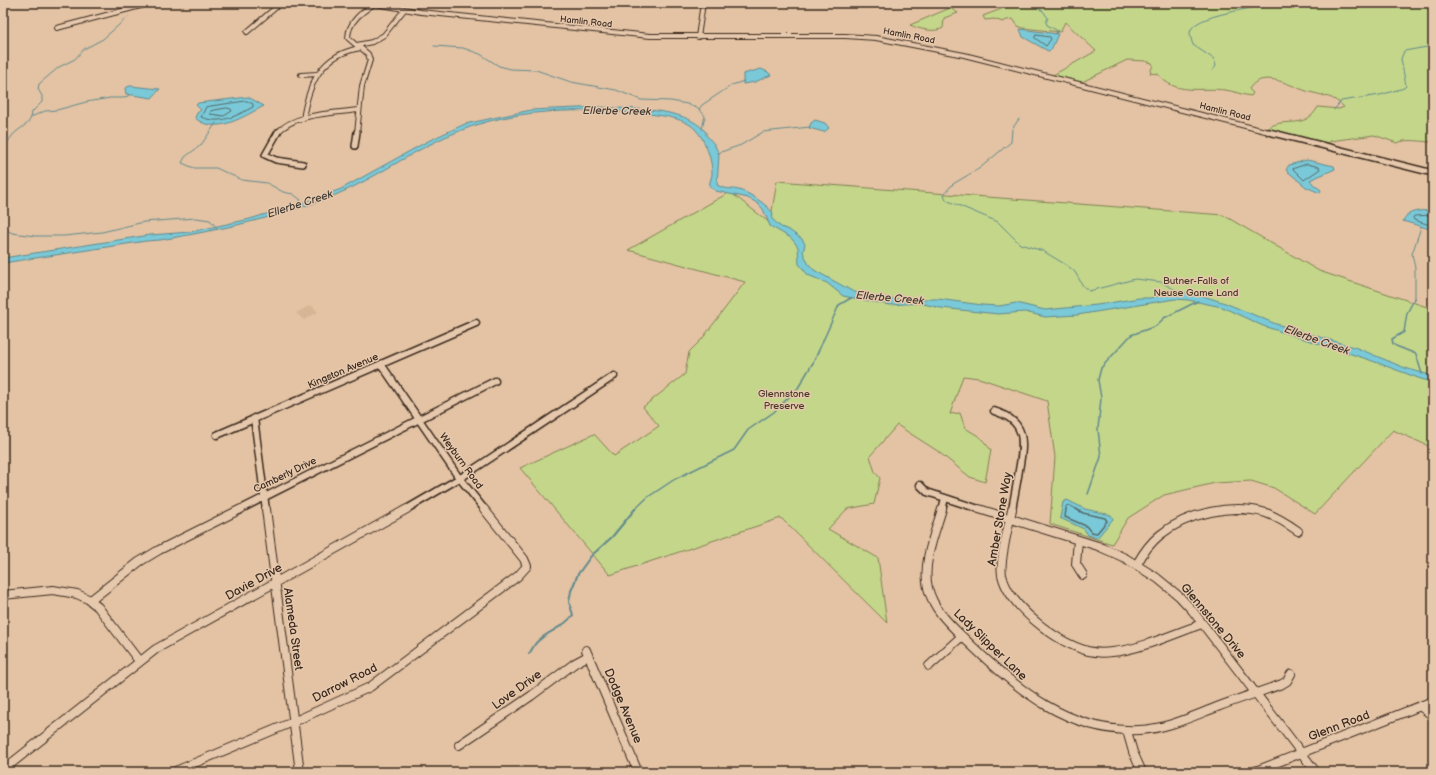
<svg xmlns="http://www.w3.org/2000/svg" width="1436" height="775" font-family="'Balsamiq Sans',sans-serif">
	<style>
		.built { fill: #d5b594 }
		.green { fill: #c4d68a; stroke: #808054 }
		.water { fill: #7ac9d8; stroke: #61898e }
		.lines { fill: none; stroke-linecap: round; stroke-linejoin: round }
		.shore-far1 { stroke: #546a68; stroke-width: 1 }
		.shore { stroke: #546a68; stroke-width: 1.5 }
		.stream-far2 { stroke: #61898e; stroke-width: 1 }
		.stream-far1 { stroke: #61898e; stroke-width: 1.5 }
		.stream { stroke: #61898e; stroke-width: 2 }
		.minor-far3-casing { stroke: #3b2a1e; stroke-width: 6 }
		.minor-far2-casing { stroke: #3b2a1e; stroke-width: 8 }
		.minor-far1-casing { stroke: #3b2a1e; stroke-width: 9 }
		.minor-casing { stroke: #3b2a1e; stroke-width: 10 }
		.minor-far3 { stroke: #e6c8ad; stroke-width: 4 }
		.minor-far2 { stroke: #e6c8ad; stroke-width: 5 }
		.minor-far1 { stroke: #e6c8ad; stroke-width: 6 }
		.minor { stroke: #e6c8ad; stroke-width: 8 }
		.labels { text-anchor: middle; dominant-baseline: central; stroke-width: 3; stroke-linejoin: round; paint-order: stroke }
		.far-street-label { font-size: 9px; fill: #3b2a1e; stroke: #e6c8ad }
		.park-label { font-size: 10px; fill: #493b29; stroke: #e6c8ad }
		.street-label { font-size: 10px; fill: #3b2a1e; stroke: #e6c8ad }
		.water-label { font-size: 11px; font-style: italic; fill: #413a31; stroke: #e6c8ad }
		.near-street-label { font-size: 12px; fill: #3b2a1e; stroke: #e6c8ad }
	</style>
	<rect width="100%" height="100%" fill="#e3c3a3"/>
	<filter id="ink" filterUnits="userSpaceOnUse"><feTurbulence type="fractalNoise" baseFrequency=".025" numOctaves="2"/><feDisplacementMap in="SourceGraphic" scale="8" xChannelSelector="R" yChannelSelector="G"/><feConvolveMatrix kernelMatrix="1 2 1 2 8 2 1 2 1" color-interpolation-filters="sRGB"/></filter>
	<g filter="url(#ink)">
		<path class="built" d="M311,305L318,312L304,320L296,313Z"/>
		<path class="green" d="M1003,3H1433V142C1421,142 1408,138 1397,143L1374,135L1330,141L1328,145L1267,129C1283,115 1304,132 1318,107L1339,109L1344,107C1334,96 1324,96 1310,92C1293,88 1263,67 1249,89L1253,93L1251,96C1242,95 1234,91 1225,90C1201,87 1175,96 1158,74L1150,73L1153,65L1152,63L1145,61L1127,60L1082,82L1053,75L1096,51L1065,22L1060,32L1023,28L1018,26L1013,19L1007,20L1003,22L994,19L985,20L983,16L1004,8L1006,4Z
			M950,8L958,13L944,18L943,28C935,33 918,29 910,25Z
			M777,181L1223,215L1319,271L1433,309V448L1393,430L1315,514L1274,488L1251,481L1215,483L1164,495L1128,518L1112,544L1050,524L1055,457L1047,401L979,378L963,376L950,414L960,413L965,428L980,437L991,450L985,482L970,477L936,450L897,425L870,456L875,472L880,478L874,504L847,509L828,529L878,558L887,623L781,518L610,575L520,468L594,434L614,456L659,426L643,407L685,374L689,352L702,339L745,282L628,250L730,192L770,223Z"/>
		<path class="water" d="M1020,29L1058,34L1051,50L1048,51L1023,37Z
			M761,69L768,72L771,75L755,82L743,84V74Z
			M130,86L160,89L152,98L126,94L125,88Z
			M248,97L264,106C244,116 216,136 195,118L197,113L201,110L196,105L198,103Z
			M601,107C632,110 684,106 706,132V135L714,144L719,154L717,185C726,190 731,188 739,190C750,193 766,204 773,213L772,219L781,227L789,230L802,239L805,244L803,252L808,263L814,270L852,291L867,296L894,299H938L982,305L999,306L1016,303L1045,310L1097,305L1139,298H1150L1174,292L1194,293L1225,303L1276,324L1357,348L1405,368L1433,376V382L1421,379L1367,359L1263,326L1222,307L1188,300L1175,299L1077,315L1045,317L1025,312L998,314L941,308L919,303L890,305L843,296L827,283L808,275L799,264L798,247L795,243L791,238L770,226L763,209L757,203L748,198L716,191L710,187C709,183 711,179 712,175C713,161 705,139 695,129C681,114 643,114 623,112C568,109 513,110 462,130C416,147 378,178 333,196C277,218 219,230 160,240L146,241L3,263V258L150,235L190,232L250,219L317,198L341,189L428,141L465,124L531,110Z
			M815,120L825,123L829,128L824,132L809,128L811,123Z
			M1307,160L1334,166L1335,169L1310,180L1314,185L1321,190L1320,193L1306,187L1286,170L1289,165Z
			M1433,211V230L1403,221C1407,210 1422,210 1433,211Z
			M1067,500L1085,509L1111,515L1113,519L1097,538L1088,535L1084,529L1060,518L1063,502Z"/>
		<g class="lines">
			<path class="shore-far1" d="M1036,35L1050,37L1051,39L1046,46L1035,38Z
				M247,101L253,104V107C236,116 220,125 201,117L206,107Z
				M227,108L231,109L232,111L224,116L210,114L211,111Z
				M1307,164L1319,167L1320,169L1304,180L1293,169Z
				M1433,215L1414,216L1413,218L1414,220L1433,226
				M1066,510V506L1069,505L1078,510"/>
			<path class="shore" d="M1066,509L1065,517L1086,526L1091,532L1097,533L1107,521L1105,518L1083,513L1076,509"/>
			<path class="stream-far2" d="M118,3L126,5
				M1030,3L1043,11L1048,18L1046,22L1047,25L1058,31L1055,34
				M434,46L463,48L480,54L499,66L511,69L536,70L571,82L616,90L641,100L671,101L687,104L699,109L705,116L702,129
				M1212,71L1216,66L1214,59L1193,45C1192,42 1190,36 1190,33C1191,14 1258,9 1272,3
				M699,109L702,105L732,85L744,81
				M1334,110L1341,101L1380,95L1404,88L1406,86L1401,59L1404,51L1433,46
				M31,117L45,111L57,110L86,102L110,98H123L130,95
				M1019,119L1012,129L1011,142L980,168L953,184L944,194L946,200L998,222L1020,244L1043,251L1068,266L1075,272L1083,286L1089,291L1135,279L1161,282L1179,292
				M216,123L201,145L185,157L182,163L194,168H216L242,180L267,183L283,192L293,194L301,200L297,205
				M3,150C6,145 9,140 12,136C19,127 32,125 32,112L42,102V96L38,89L39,84L59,67L75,59L84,49L103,39L128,17
				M718,153L741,145L763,132L810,127
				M3,194L7,209L3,219L7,230L12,233L35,236H64L102,232L144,222L196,218L210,220L217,228
				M848,299L852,298
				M1415,299V268L1412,254L1421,227"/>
			<path class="stream-far1" d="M1415,298L1407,313L1404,332L1392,339L1393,344L1396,346L1416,354L1422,374
				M1088,494L1101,457L1098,429L1101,398L1098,380L1101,368L1131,335L1156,326L1164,318L1198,301
				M634,510L648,497L675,479L734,450L748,430L774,412L798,388L814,361L839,305L851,298"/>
			<path class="stream" d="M529,654C532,650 534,644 538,641C549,630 564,628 573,615L569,602L571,591L578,574L591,556L612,537L635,509"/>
			<g class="minor-far3-casing">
				<path id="minor-far3" d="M370,3L421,12L650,36H845L876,38L964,55L1273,133
					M57,28L152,3
					M247,32L281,3
					M698,37L703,3
					M356,45L348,38C348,22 362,12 374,4
					M357,45L372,42L384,35L404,10
					M301,75L317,74
					M303,119C309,82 322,54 361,48
					M277,133C294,113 335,113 359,110
					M357,133L362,86L370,60L368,54L361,48"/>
			</g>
			<g class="minor-far2-casing">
				<path id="minor-far2" d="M278,132L265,155L276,160L303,164
					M1269,132L1433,173
					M355,146L357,132"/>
			</g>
			<g class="minor-far1-casing">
				<path id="minor-far1" d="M381,364L457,475L485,510
					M994,411C1027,421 1024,442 1019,470C1017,484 1014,497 1012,510
					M254,418L266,510
					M217,435L476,323
					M920,485L927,492L982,510
					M239,510L495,381
					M405,510L465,475L614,376
					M942,510L945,498
					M1235,510H1246"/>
			</g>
			<g class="minor-casing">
				<path id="minor" d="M266,509L300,772
					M942,509C935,533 922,563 928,588C934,612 953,627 969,643C1016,689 1069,733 1139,730C1166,729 1191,717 1217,707C1238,699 1260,692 1282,684L1287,681L1291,674
					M979,509L1098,546L1125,558L1157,578L1180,597L1192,610L1316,772
					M1012,509C1009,526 999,559 1002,575C1009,607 1058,643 1088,651C1096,653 1104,653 1112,652C1139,650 1176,633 1202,624
					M1078,540L1076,564L1083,575
					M1137,564C1143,553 1150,543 1160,535C1187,513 1232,503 1266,513C1277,517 1288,524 1298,531
					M3,595L53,590L77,594L88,599L98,607L139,661
					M91,600L139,562L159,550L241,509
					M586,650L638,772
					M929,666L962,636
					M1421,707L1433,716
					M1127,731L1133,752L1142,772
					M459,745L531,696L575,663L588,656
					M3,770L156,649L407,509
					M173,772L293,722L370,687L518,576L527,566L524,559L484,509
					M1253,772L1433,701"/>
			</g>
			<use href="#minor-far3" class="minor-far3"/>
			<use href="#minor-far2" class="minor-far2"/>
			<use href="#minor-far1" class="minor-far1"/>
			<use href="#minor" class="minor"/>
		</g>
	</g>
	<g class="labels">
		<g class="far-street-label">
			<text transform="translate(586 22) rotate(6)">Hamlin Road</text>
			<text transform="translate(909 36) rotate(11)">Hamlin Road</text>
			<text transform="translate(1225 112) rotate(14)">Hamlin Road</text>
		</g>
		<g class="park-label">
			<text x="1196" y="281">Butner-Falls of<tspan x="1196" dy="12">Neuse Game Land</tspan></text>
			<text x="784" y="394">Glennstone<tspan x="784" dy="12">Preserve</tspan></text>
		</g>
		<g class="street-label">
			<text transform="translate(343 371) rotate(-23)">Kingston Avenue</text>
			<text transform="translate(461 461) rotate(54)">Weyburn Road</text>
			<text transform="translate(285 475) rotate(-26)">Camberly Drive</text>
		</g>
		<g class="water-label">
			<text transform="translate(617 111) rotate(1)">Ellerbe Creek</text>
			<text transform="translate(300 204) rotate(-18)">Ellerbe Creek</text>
			<text transform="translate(890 298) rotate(5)">Ellerbe Creek</text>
			<text transform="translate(1317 340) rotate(20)">Ellerbe Creek</text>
		</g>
		<g class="near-street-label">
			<text transform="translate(1000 519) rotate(-80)">Amber Stone Way</text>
			<text transform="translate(254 582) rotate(-29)">Davie Drive</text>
			<text transform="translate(1213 621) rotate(50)">Glennstone Drive</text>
			<text transform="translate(293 629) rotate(82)">Alameda Street</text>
			<text transform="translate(990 645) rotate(44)">Lady Slipper Lane</text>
			<text transform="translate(345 683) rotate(-27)">Darrow Road</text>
			<text transform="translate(517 690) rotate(-36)">Love Drive</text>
			<text transform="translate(623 706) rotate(67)">Dodge Avenue</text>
			<text transform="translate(1339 726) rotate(-21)">Glenn Road</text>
		</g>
	</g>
	<rect width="1436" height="775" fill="none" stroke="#e6c8ad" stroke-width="16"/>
	<rect x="8" y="8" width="1420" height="759" fill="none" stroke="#3b2a1e" stroke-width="1.5" filter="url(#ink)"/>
</svg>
